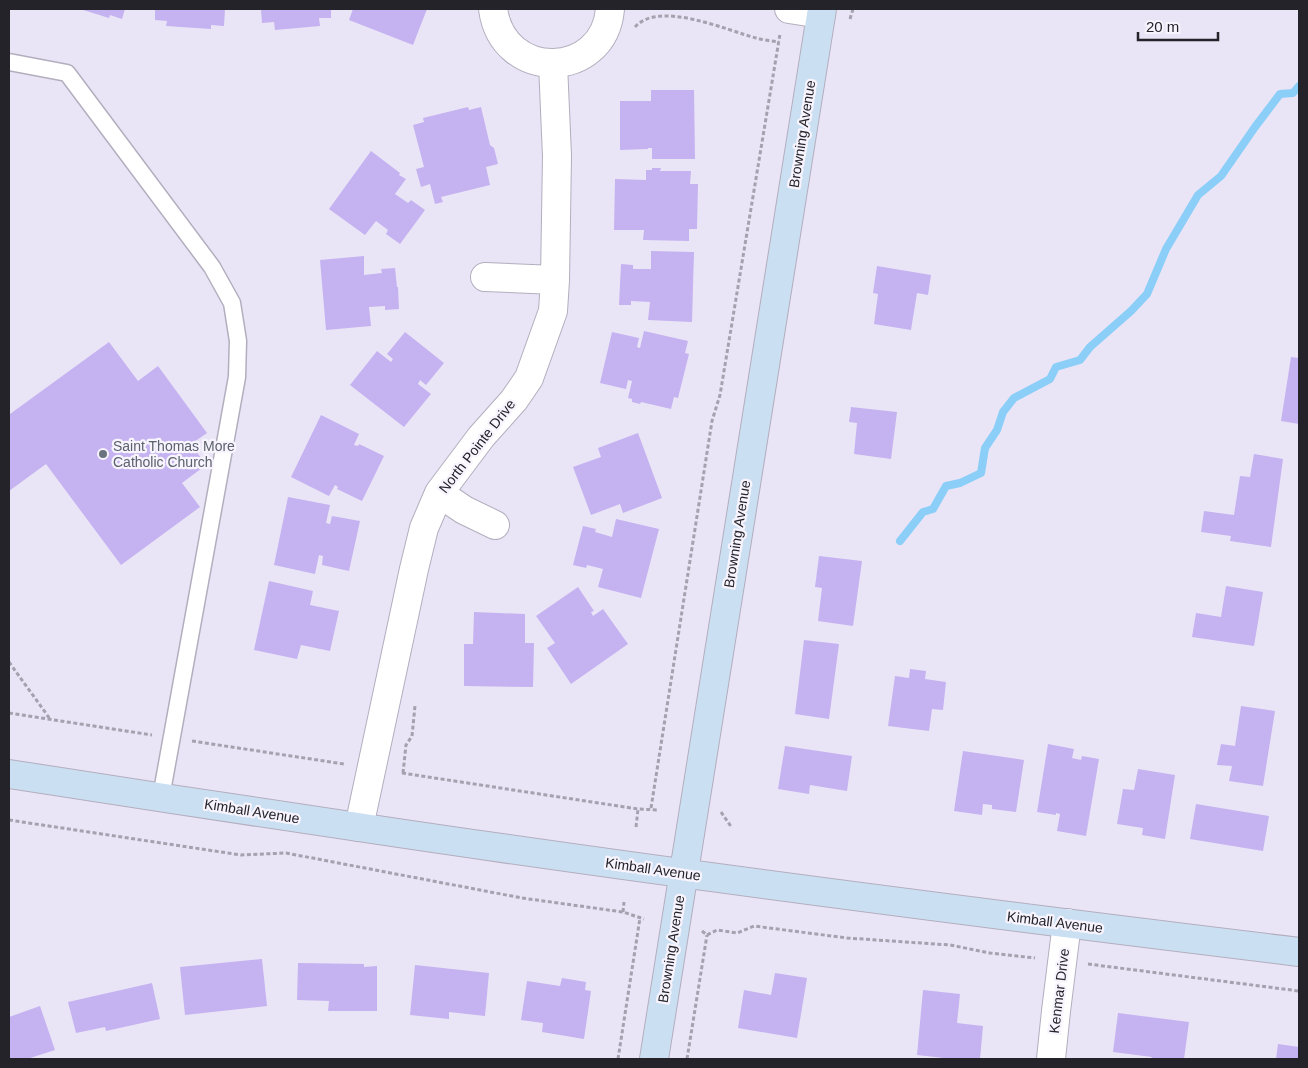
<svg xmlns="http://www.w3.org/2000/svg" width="1308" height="1068" font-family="Arial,sans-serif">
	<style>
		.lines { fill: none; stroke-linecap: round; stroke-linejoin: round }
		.stream { stroke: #8bcef7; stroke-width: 8 }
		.building { fill: #c5b2f1 }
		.lane-casing { stroke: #b3aebe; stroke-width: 19 }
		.street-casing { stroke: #b3aebe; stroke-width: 30 }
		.secondary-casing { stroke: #b3aebe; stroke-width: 30 }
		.path { stroke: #a5a1af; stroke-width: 3; stroke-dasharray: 4 2.5; stroke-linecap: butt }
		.lane { stroke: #fff; stroke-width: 16 }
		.street { stroke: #fff; stroke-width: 28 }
		.secondary { stroke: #cbdff2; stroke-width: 28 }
		.worship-dot { fill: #6b7280; stroke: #f7f4fe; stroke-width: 2 }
		.labels { text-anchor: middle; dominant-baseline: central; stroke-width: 4.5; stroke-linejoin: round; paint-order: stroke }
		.street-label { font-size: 14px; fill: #242329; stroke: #f7f4fe }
		.worship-label { font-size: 14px; fill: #5b616d; stroke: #f7f4fe; text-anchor: start }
	</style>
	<rect width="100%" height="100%" fill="#eae5f6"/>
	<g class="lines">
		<path class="stream" d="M900,541L923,512L933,509L946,486L960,483L981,473L985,448L997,430L1003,412L1014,398L1050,379L1056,367L1080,360L1090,347L1131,311L1147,294L1166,249L1198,195L1221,176L1255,127L1280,94L1293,93L1299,86"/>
	</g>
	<path class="building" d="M80,9H125L122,19L110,15L109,18Z
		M155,9H225L224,26L211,25V29L166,26L167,21L155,20Z
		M261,9H331V18H319L320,26L275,30L274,22L262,23Z
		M353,9H427L413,45L349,20Z
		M651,90H694L695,159H652V148H648V149L620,150V101H651Z
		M468,107L469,110L481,107L490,145L494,148L498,164L486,167L490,185L441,197L443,202L435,204L430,184L421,187L416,169L424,167L413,125L424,122L423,118Z
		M371,151L400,173L399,175L406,179L395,194L408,203L411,200L425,210L400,244L386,234L388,230L376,221L365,235L329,209Z
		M652,168H661L660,171H691L690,184H698L697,229H689V241L643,240L644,230H614L615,179L646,180V170H652Z
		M651,251L694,252L692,322L648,320L650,302L631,301V305H619L621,264L633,265V269H651Z
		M364,256V275L382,273L381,269L395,268L397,287H398L399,309L385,310V306L369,307L371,326L326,330L320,260Z
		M877,266L931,275L928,295L917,293L911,330L874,324L878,294L873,293Z
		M644,331L688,341L685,353L689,354L678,398L674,397L671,409L641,402L640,404L632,402V399L628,398L632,381L628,380L626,389L600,383L612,332L639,338L637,347L640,348Z
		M405,332L444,363L426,385L420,380L418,384L431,394L404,427L350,385L377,351L391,362L393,359L387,354Z
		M109,342L138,381L158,366L207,433L191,444L206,465L182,483L200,507L121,565L46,464L9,491V412L10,414Z
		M1291,357L1299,358V424L1281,421Z
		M851,407L897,412L891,459L854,454L857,423L849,422Z
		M321,415L359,434L354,445L358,446L359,444L384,456L362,501L337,489L338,487L335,485L329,496L291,477Z
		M638,433L662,498L623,513L620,504L591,515L573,467L601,457L598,448Z
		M1254,454L1283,459L1271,547L1230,541L1231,536L1201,532L1204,511L1234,515L1240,476L1250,477Z
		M288,497L330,505L326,523L330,524L332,516L360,521L349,571L322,565L323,556L319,555L315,574L274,565Z
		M616,519L659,529L641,598L598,587L603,569L587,565L586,568L573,565L583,526L596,529L595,532L612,537Z
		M819,556L862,561L853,626L818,621L822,588L815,587Z
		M269,581L313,591L310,605L339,611L330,651L301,645L297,659L254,650Z
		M1226,586L1263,592L1254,646L1192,637L1196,613L1221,617Z
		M578,587L594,611L591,612L593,616L603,609L628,644L571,684L547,648L555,643L536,616Z
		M474,612L525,614V643H534L533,687L464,686V644H473Z
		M804,640L839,644L829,719L795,714Z
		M910,669L926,671L925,679L946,682L943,710L932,709L929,731L888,726L895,676L909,678Z
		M1241,706L1275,711L1263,786L1229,781L1232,766L1217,765L1221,744L1235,746Z
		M1048,744L1074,749L1072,758L1081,760L1082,756L1099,759L1086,836L1057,831L1060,814L1056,813V815L1037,812Z
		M785,746L852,756L847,791L810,785L809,794L778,789Z
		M963,751L1024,760L1016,812L992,809V805L983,804L982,815L954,811Z
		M1138,769L1175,775L1165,839L1142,835L1143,828L1117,824L1123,789L1134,790Z
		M1196,804L1269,816L1263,851L1190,839Z
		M262,959L267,1006L185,1015L180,967Z
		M298,963L364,964V967L377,966V1011H328L329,1001L297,1000Z
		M415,965L489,973L485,1016L449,1012V1019L410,1015Z
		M775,973L807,978L797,1038L738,1028L744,990L771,995Z
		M562,978L586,982L585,990L591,991L584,1039L542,1032L543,1023L521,1020L527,981L560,986Z
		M152,983L160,1019L106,1031L105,1027L76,1033L68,1002Z
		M923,990L960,994L957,1023L983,1026L980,1059H953L917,1055Z
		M40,1006L55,1050L27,1059H9V1017Z
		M1118,1013L1189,1022L1184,1059H1151L1152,1057L1113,1052Z
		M1278,1044L1299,1047V1059H1276Z"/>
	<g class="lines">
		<g class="lane-casing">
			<path id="lane" d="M9,62L67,73L212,267L232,303L238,341L237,377L161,797"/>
		</g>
		<g class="street-casing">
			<path id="street" d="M493,9C503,82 604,80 610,9
				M789,9L821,14
				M485,277L555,280
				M439,493L464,510L495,525
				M359,827L414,569L424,528L439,493L481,437L514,400L529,378L553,311L555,280L557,156L553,64
				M1051,1059L1056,1011L1067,923"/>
		</g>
		<g class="secondary-casing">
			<path id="secondary" d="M9,774C125,792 242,810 358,827C671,874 985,914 1299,952
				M654,1059L822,9"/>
		</g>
		<path class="path" d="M850,19L853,9
			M635,27C659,0 726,30 756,38C763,40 771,41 779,42
			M9,662L50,719
			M9,713L152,735
			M192,741L344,764
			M402,773L638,809L659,810
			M403,773L406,745L412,736L415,706
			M651,808L712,421L720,395L780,34
			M721,812L732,828
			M9,820L241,855L286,853L522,898L623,912L644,919
			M636,827L638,809
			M623,912L624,902
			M702,931L707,935L717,930L737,933L754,926L847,938L950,945L990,953L1035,958
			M1088,964L1299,991
			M618,1059L640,918
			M687,1059L707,935"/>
		<use href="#lane" class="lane"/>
		<use href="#street" class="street"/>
		<use href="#secondary" class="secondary"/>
	</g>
	<circle class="worship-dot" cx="103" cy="454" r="5"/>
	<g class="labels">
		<g class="street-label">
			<text transform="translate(802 134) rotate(-81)">Browning Avenue</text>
			<text transform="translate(477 446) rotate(-52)">North Pointe Drive</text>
			<text transform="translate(737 534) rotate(-81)">Browning Avenue</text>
			<text transform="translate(252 811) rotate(9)">Kimball Avenue</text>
			<text transform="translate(653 869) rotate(8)">Kimball Avenue</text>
			<text transform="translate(1055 922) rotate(7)">Kimball Avenue</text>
			<text transform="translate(671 949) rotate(-81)">Browning Avenue</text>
			<text transform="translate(1059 991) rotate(-83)">Kenmar Drive</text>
		</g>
		<g class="worship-label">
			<text x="113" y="446">Saint Thomas More<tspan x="113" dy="16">Catholic Church</tspan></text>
		</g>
	</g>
	<rect width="1308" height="1068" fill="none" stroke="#242329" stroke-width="20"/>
	<path d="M1138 32v8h80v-8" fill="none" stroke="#242329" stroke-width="2.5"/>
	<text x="1146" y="32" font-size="15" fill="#242329" stroke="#f7f4fe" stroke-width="4" paint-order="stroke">20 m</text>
</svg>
